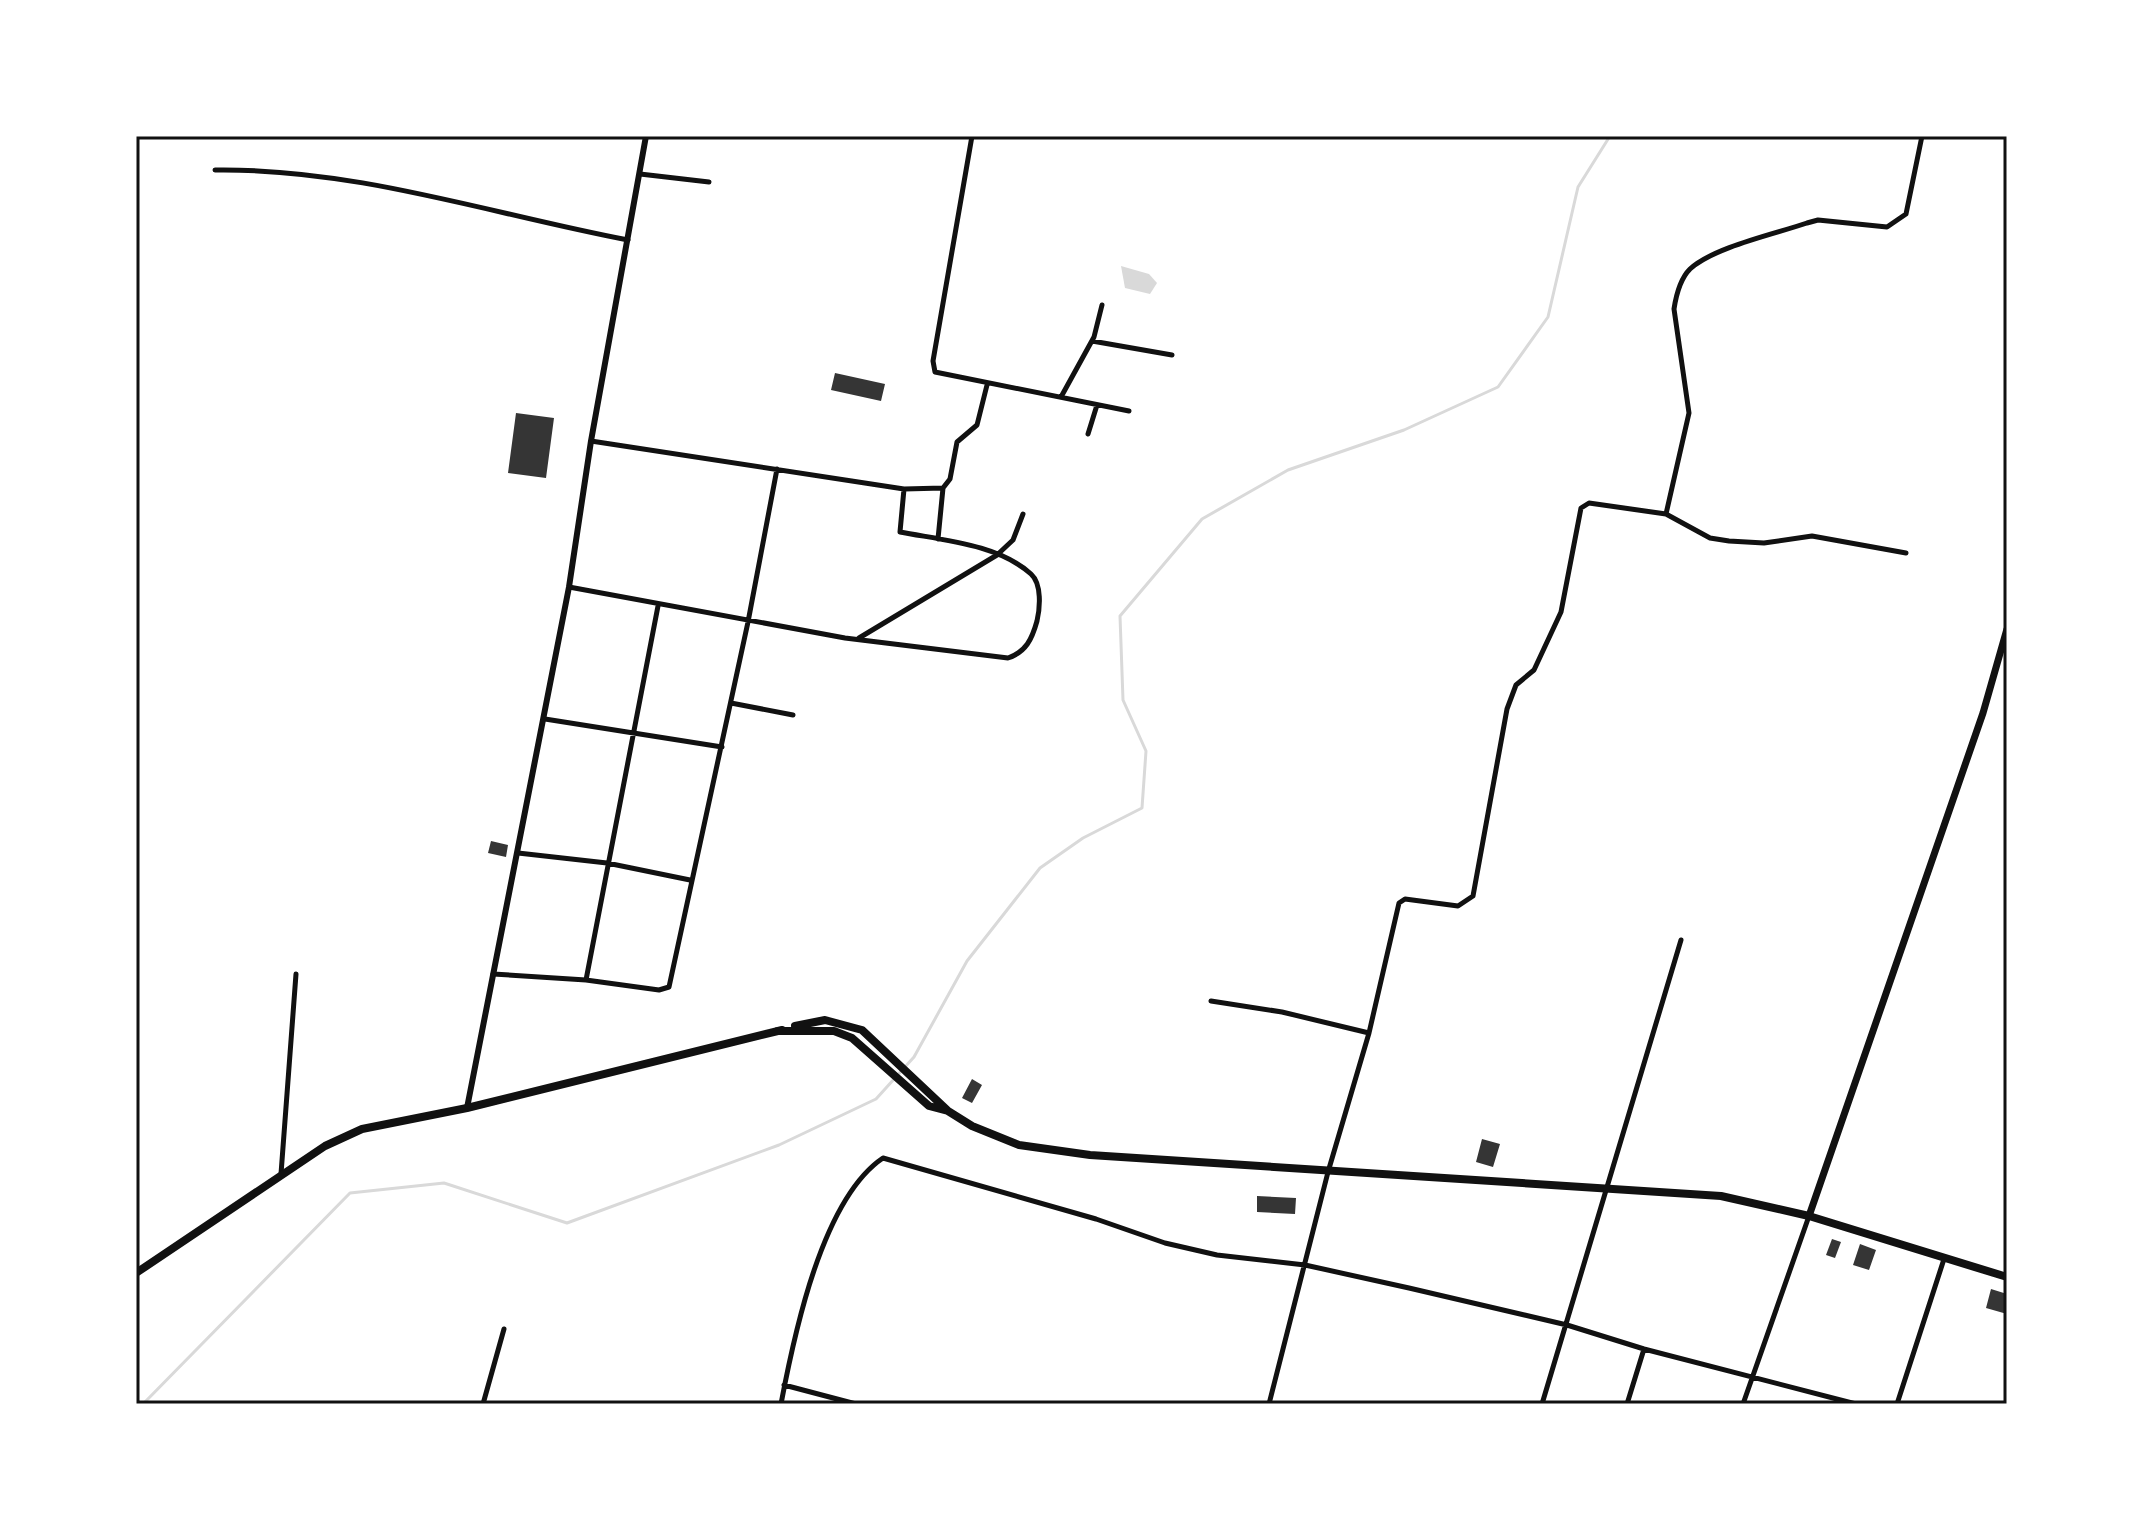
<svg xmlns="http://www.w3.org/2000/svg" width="2143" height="1540" font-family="Spectral,serif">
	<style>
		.water { fill: #d9d9d9 }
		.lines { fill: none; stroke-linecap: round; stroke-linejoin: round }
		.stream { stroke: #d9d9d9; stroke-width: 3 }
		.building { fill: #353535 }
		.minor { stroke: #111; stroke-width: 5 }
		.tertiary { stroke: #111; stroke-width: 6 }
		.secondary { stroke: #111; stroke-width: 7 }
		.primary { stroke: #111; stroke-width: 8 }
		.neatline { fill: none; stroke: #111; stroke-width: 3 }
	</style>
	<rect width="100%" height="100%" fill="#fff"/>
	<path class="water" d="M1121,266L1149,274L1157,283L1150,294L1125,288Z"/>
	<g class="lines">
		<path class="stream" d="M143,1404L350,1193L444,1183L567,1223L779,1145L876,1099L914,1057L967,961L1040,868L1083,838L1142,808L1146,751L1123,700L1120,616L1202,519L1288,470L1404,430L1498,387L1548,317L1578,187L1610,136"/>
	</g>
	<path class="building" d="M835,373L885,384L881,401L831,390Z
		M516,413L554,418L546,478L508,473Z
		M491,841L508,845L506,857L488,853Z
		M972,1079L982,1085L972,1103L962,1098Z
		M1482,1139L1500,1144L1493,1167L1476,1162Z
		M1257,1196L1296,1198L1295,1214L1257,1212Z
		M1832,1239L1841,1242L1835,1258L1826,1255Z
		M1860,1244L1876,1250L1869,1270L1853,1265Z
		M1991,1289L2007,1294V1314L1986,1308Z"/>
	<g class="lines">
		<path class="minor" d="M972,136L933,361L935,372L1129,411
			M215,170C356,168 491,214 628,240
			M640,174L709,182
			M1092,341L1172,355
			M1061,397L1094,337L1102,305
			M1088,434L1097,405
			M591,441L904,489L943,488L950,479L957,442L977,425L987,385
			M1666,514L1710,538L1729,541L1764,543L1812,536L1906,553
			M938,539L943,488
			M569,587L845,638L1008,658C1026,652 1032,639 1037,621C1040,608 1042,584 1031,574C998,544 941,540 900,532L904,489
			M859,638L997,555L1013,540L1023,514
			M731,703L793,715
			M545,719L722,747
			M518,853L607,863L690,880
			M493,974L586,980L659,990L669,987L748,622L777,469
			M586,980L658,606
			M1211,1001L1282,1012L1369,1033
			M281,1174L296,974
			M784,1385L856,1404
			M483,1404L504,1329
			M781,1404C794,1335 822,1199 883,1158L1096,1219L1165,1243L1217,1255L1305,1265L1409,1288L1567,1325L1644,1349L1856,1404
			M1269,1404L1328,1172L1369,1033L1399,903L1405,899L1458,906L1473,896L1507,709L1516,685L1534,670L1561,612L1581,508L1589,503L1666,514L1689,413L1674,309C1676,296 1680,279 1690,269C1714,247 1775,234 1807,223L1818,220L1887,227L1906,214L1922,136
			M1542,1404L1681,940
			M1627,1404L1644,1349
			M1743,1404L1809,1216
			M1897,1404L1944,1259"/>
		<path class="tertiary" d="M467,1108L569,587L591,441L646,136"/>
		<path class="secondary" d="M1809,1216L1983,713L2007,629"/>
		<path class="primary" d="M795,1026L825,1020L862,1030L947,1110
			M777,1031H834L852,1038L929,1106L948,1111L972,1126L1019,1145L1090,1155L1721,1196L1809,1216L2007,1277
			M136,1273L325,1146L362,1129L467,1108L782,1030"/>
	</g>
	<rect width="2143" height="1540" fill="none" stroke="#ffffff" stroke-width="276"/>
	<rect x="138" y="138" width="1867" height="1264" class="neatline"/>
</svg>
